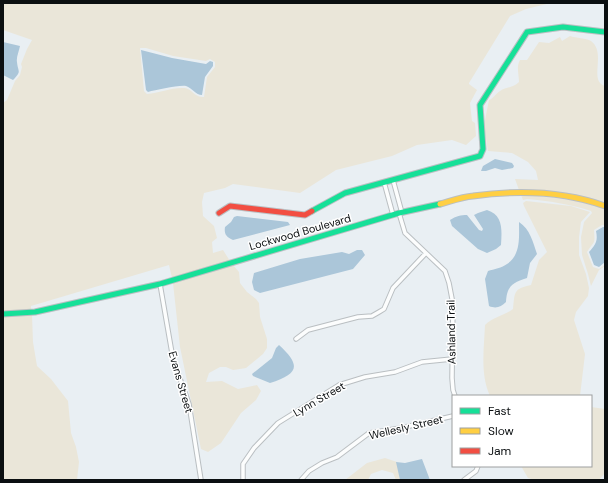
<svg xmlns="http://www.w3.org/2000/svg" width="608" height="483" font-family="'DM Sans',sans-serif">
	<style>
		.green { fill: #eae6d9; fill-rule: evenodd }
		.water { fill: #abc6d9 }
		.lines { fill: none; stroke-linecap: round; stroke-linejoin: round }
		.street-casing { stroke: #babfc2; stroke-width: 5.5 }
		.fast-casing { stroke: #babfc2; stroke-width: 7 }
		.slow-casing { stroke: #babfc2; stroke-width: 7 }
		.jam-casing { stroke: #babfc2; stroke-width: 7 }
		.street { stroke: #fcfdfd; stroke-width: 3.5 }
		.fast { stroke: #16e098; stroke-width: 5 }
		.slow { stroke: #ffcf43; stroke-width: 5 }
		.jam { stroke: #f24e42; stroke-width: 5 }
		.labels { text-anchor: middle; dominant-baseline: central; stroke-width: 3; stroke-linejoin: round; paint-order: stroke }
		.street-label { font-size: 11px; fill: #0b0f11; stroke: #fff }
	</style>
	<rect width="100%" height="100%" fill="#e9eff3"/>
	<path class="green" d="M3,3H551L526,9L510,16L469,83V84L477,90L470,103L472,121L475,123L476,136L466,145L452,140L417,145L392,156L336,170L300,193L233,184L225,188L204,193L202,202L203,216L214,226L217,238L212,242L213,253L223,250L230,261L172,278L169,265L31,306V310L3,311V103L7,100L15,81L20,75L22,67L21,64L27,49L32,40L3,30ZM140,48H146L173,56L206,61L210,59L215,62V67L207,77L204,97C195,98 192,89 185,88C172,87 159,93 147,94L144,91Z
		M570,36C576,38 586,38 591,41C607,53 588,81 605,86V203C577,194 549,192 519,190L515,179L538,180L536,171L528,162L512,153L488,151L484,125L489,100C494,98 495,94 500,91C506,87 513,88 519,82C519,74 516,67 520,60H527L539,42L549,43L560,37L562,41Z
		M521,195C550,197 577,199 605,209V225H602L594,230C595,245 595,240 587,252L593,267L599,269L605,265V266L599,270L591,286L588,274L582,255L581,237L584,222L592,213L591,211C570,204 549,201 527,199L523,200Z
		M526,201L571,206L590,212L581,222L579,237V255L586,274L589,288L588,296L576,312L574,320L585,354L580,396H490C480,374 484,349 485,325C493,317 504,316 513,309C515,292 513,289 531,285L539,260L547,252L524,206L523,203Z
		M233,265L239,272L240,283L247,292L256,299L259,303L260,317L267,339V348L263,354L246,368L233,370L226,367H220L209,373L206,382L222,381L238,389L257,385L261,391L256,400L241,413L221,443L208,452L201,449L180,347L173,283Z
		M21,315H32L33,342L37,366L51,379L68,401L71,433L76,447L79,462L77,480H3V316Z
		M591,407L605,409V473L599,480H535L528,478L521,466H591Z
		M385,458L397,462L400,480H396L393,473L382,470L371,474L368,480H345L367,463Z"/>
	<path class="water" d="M3,42L20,46C19,51 16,58 17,62C18,73 22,70 13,80L3,75Z
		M141,50L172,58L206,64L210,61L213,62V66L205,77L202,95C196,95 192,88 186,86C178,85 156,90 148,92L146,90Z
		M495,159L512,163L514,166L513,168L502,170L495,168L486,171H481L483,166Z
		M487,210C503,215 502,229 501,245L496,249L487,253L478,249L452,226L450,220C456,216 461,215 467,215L479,230L482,231L483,229L474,215L478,213Z
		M237,216L288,222L290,225L233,240C226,237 224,234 225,227L231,222L234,217Z
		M519,222C530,229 533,242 537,254L530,263L527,278C512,283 507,286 506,302C501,307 496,309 489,306L485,279L488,271C494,269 502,268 507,264C521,255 519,237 519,222Z
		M603,227H605V262L599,267L594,265L589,252C596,244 598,241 596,231Z
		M357,250H362L365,255L353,269L260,293L254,290L252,282L254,273L300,259L342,252L349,254Z
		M279,345C302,366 298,374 270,383L253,376L252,374L272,358L276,348Z
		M422,459L430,480H400L396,462L405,463Z"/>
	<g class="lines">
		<g class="street-casing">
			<path id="street" d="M393,180L402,213
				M384,182L393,215
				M399,213L405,233L445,271L449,283L453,304L452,378L453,390L455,396
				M160,284L173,359L189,404L201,480
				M296,339L308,330L358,317L372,316L379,312L384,309L393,288L426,253
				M243,480V464L254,448L278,423L339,385L365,377L395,372L422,362L452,359
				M301,480L309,471L322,463L337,457L369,433L401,428L453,416
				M464,480L476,471L478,466"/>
		</g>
		<g class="fast-casing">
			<path id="fast" d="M312,211L345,193L480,156L483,149L480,105L527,32L563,27L605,32
				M3,314L35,312L160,284L399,213L440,204"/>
		</g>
		<g class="slow-casing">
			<path id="slow" d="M440,204C451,201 462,197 473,196C517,190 563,191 605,206"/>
		</g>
		<g class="jam-casing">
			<path id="jam" d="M219,213L230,206L305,215L312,211"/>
		</g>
		<use href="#street" class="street"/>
		<use href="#fast" class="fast"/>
		<use href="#slow" class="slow"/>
		<use href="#jam" class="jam"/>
	</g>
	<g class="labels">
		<g class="street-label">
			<text transform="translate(300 232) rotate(-16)">Lockwood Boulevard</text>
			<text transform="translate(451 332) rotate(-91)">Ashland Trail</text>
			<text transform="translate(181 382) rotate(74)">Evans Street</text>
			<text transform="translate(319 399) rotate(-30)">Lynn Street</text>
			<text transform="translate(406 427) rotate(-13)">Wellesly Street</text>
		</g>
	</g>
	<rect width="608" height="483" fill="none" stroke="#0b0f11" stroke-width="8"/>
	<rect x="452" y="395" width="140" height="72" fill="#ffffff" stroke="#9d9fa0"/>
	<rect x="460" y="408" width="20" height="6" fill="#16e098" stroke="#9d9fa0"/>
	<text x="488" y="415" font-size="12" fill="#0b0f11">Fast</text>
	<rect x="460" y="428" width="20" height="6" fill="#ffcf43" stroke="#9d9fa0"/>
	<text x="488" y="435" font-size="12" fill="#0b0f11">Slow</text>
	<rect x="460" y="448" width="20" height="6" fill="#f24e42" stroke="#9d9fa0"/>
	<text x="488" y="455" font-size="12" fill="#0b0f11">Jam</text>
</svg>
